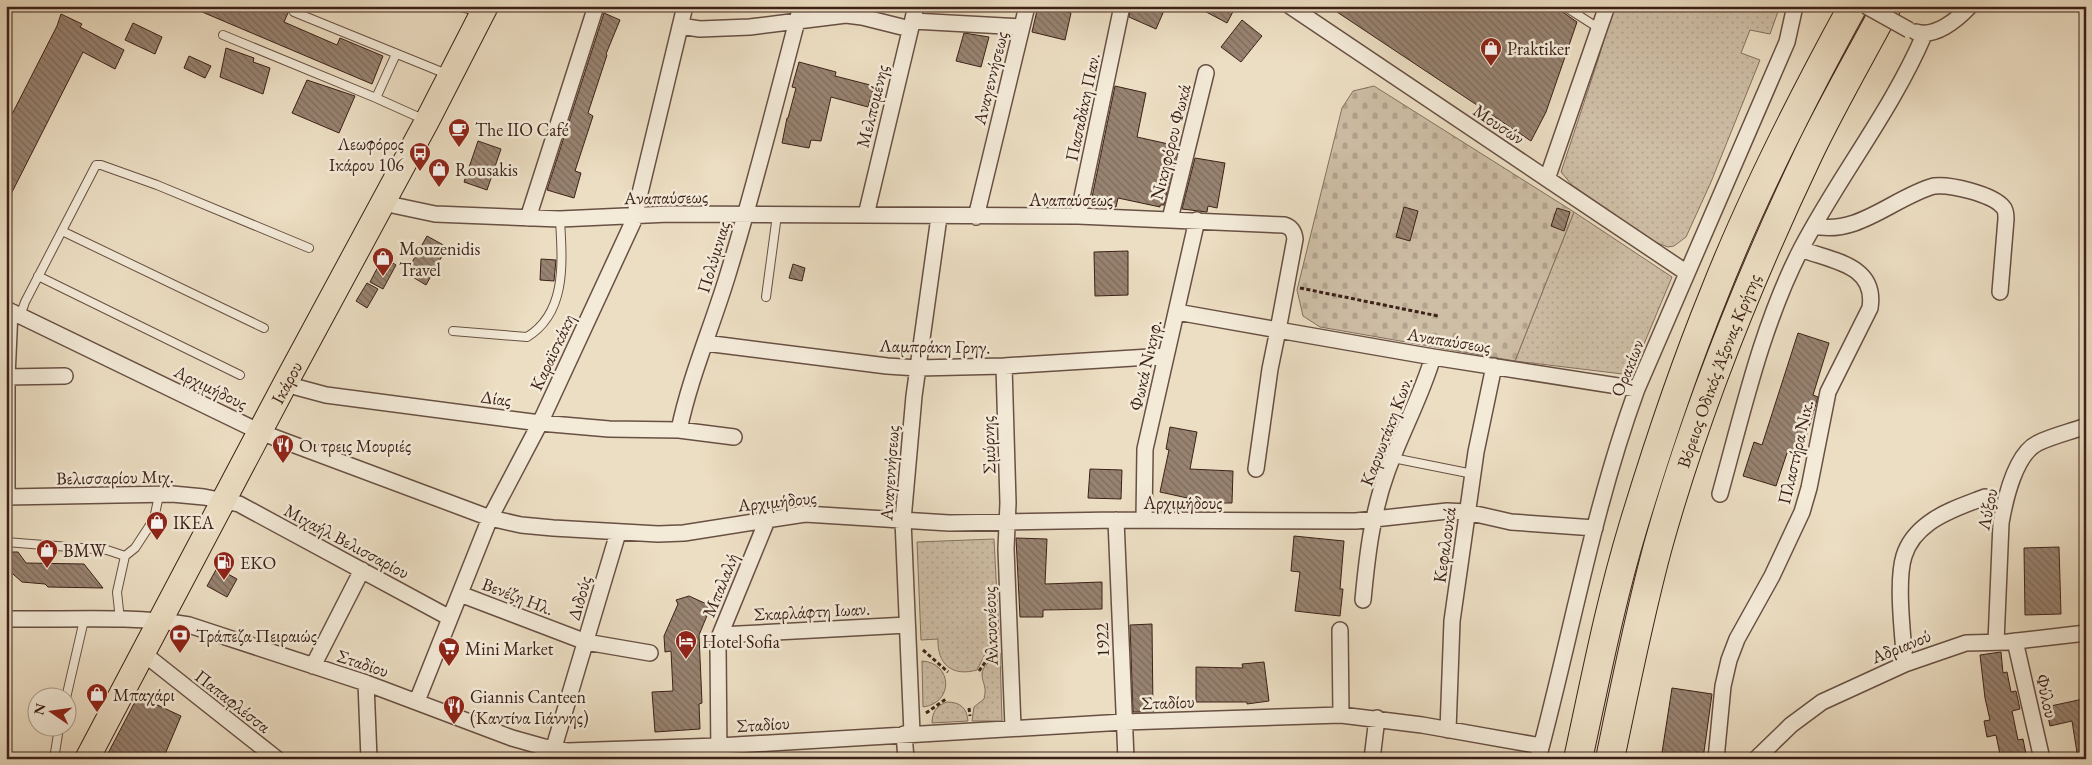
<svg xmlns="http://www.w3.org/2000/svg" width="2092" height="765" font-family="'EB Garamond',serif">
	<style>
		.grass { fill: url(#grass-dots); stroke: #85705f }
		.cemetery { fill: url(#cemetery-stones); stroke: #85705f }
		.building { fill: url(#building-back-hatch); stroke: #3c2118 }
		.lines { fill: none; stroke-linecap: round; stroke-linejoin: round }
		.service-casing { stroke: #685043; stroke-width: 10 }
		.minor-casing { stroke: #685043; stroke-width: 18 }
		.primary-casing { stroke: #3c2118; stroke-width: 26 }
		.motorway-casing { stroke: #3c2118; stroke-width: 30 }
		.path { stroke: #3c2118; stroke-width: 3; stroke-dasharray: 4 2.5; stroke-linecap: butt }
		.service { stroke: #f3ead8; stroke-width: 8 }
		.minor { stroke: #f3ead8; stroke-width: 15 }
		.primary { stroke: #ecdec3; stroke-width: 24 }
		.motorway { stroke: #ecdec3; stroke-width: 28 }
		.minor-bridge-casing { stroke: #685043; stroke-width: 18; stroke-linecap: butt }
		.minor-bridge { stroke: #f3ead8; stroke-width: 15 }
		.labels { text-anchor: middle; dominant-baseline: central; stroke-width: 5; stroke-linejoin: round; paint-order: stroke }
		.poi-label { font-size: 18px; fill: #3c2118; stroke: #f3ead8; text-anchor: start }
		.street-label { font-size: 18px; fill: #3c2118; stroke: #f3ead8 }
	</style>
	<defs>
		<pattern id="grass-dots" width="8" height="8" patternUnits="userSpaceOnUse" patternTransform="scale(1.25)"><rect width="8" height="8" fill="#cebea6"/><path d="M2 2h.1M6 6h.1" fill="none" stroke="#b2a38e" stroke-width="1.8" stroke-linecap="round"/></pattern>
		<pattern id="cemetery-stones" width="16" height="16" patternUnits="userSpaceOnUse" patternTransform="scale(1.25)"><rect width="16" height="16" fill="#cebea6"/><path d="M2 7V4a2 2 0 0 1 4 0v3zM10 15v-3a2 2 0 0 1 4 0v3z" fill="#b2a38e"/></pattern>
		<pattern id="building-back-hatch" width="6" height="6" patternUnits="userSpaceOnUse" patternTransform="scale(1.25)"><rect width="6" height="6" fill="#988371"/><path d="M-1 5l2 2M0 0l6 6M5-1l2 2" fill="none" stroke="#7d6b5c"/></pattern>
	</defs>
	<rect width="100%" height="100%" fill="#ecdec3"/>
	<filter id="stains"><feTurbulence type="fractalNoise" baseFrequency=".004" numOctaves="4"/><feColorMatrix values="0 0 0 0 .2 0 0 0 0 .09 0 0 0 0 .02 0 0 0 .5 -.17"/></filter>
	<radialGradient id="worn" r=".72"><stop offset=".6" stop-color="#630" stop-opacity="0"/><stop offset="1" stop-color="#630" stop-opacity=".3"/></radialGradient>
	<path class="grass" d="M1614,6H1780L1770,34L1750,30L1741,53L1760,60L1711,182L1686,237L1674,246L1668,247L1655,242L1572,185L1561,172L1598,60Z
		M1574,212L1672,277L1631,375L1515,361Z
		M994,539L999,635L989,636L988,648L977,670C952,677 937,664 938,639L921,640L917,542Z
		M1000,653L1002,721H972L974,707L984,699C987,685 983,686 982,675C981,666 994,658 1000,653Z
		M922,661C953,663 954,703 923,707Z
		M947,702C960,702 967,708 968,721L932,723C932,712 937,705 947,702Z"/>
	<path class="cemetery" d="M1374,86L1574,212L1515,361L1320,327L1303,316L1297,290L1342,108L1353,91Z"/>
	<path class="building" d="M188,6H291L284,22L337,45L340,38L383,56L372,84Z
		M1038,6L1071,13L1065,40L1032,32Z
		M1131,6H1166L1156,29L1129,17Z
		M1195,6H1236L1227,23Z
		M1328,6H1554L1577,22L1546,112L1531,141Z
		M604,13L620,20L606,54L607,55L588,113L593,116L575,171L581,173L574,198L547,190Z
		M61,14L82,24L80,27L124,50L115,69L83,52L6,204V126L57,26Z
		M1242,20L1262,36L1241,62L1221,47Z
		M133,23L162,37L155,54L125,40Z
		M964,33L989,37L981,67L956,61Z
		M226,48L254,58L253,62L270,68L263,94L220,77Z
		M189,56L211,66L205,78L184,68Z
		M799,62L836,72L835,76L874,86L868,107L831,97L821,141L811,140L809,148L782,143L787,118H788L796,88L792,87Z
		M307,80L355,96L339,133L292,113Z
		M1115,86L1146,93L1137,137L1173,145L1172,153L1176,154L1164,205H1160V207L1118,198L1116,207L1091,202Z
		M478,141L501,149L487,190L464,182Z
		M1195,158L1225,163L1217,208L1208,206L1207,212L1182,209Z
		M1404,207L1418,211L1410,241L1396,237Z
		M1557,208L1570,212L1564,231L1551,226Z
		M427,236L447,247L426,285L406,273Z
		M1128,251V295L1095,296L1094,252Z
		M383,257L396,265L383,289L370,282Z
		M541,259L556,260L554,281L540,280Z
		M793,264L805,268L802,281L789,278Z
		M367,283L378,289L367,308L356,301Z
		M1798,333L1829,343L1813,395L1818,397L1800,457L1787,453L1776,486L1743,476L1754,442L1762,445Z
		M1170,427L1197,432L1190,469L1233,471L1232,503H1216V509L1191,508L1192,499L1160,492L1169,450L1166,449Z
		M1090,469L1122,470L1121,499L1088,498Z
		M1294,536L1344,541L1340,589H1343L1340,616L1295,611L1300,572L1291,571Z
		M1016,538L1047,539L1045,584L1102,582V609L1043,610V617H1020Z
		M2059,547L2061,614L2025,615L2024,548Z
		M6,552H18L26,563L84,564L103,588L48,587L45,584L22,582L13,574L6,575Z
		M217,568L237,579L227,597L207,586Z
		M689,596L711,606L699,635L702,703L699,704L700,729L655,732L652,692L673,691L671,651L665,652L664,636L678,604L676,600Z
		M1152,624L1153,712H1133L1130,625Z
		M2001,652L2003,673L2007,672L2011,692L2016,691L2020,709L2012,711L2018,740L2023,739L2027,759H2001L1996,735L1987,737L1984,721L1990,720L1985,698L1980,655Z
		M1264,662L1269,701L1247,704V702H1196V667L1243,668L1242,664Z
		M1672,688L1712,694L1703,759H1661Z
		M138,696L181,716L163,759H105Z
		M2083,699L2086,716V759H2078L2072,721L2050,726L2046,707Z"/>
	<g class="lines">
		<g class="service-casing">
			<path id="service" d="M458,6L478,12
				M1564,6L1600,29
				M294,12L449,75
				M223,35L376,98
				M396,54L376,98L425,120
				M62,231L264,328
				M38,276L240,375
				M766,297L777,215
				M20,316L25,302L96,165H101L157,185L309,248
				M453,331L527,337C568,312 562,259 560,219
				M1393,458L1473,474
				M6,542L107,550L125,556
				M120,620L117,592L125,556L135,548L154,519L159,495
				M66,698L84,620
				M54,759L59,728"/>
		</g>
		<g class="minor-casing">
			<path id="minor" d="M1290,6L1687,273
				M913,21L1022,27
				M680,26L700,29L750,27L846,15L862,17L910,29
				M1916,32C1935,38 1957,20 1970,6
				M1547,179L1607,6
				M383,203L435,214L560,219L669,214L1078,216L1284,225C1291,227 1294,231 1295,239L1278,330L1433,357L1637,389
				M866,215L916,6
				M1078,216L1122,6
				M976,217L1027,6
				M528,218L596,6
				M1170,219L1206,73
				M1814,226C1858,236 1894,197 1934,186C1950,184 1992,194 2003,207C2006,210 2006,215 2006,219L2000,292
				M6,309L260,432L490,518L521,525L553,528L658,534L684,533L805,514L949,523L1116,520L1356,521L1447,511L1467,512L1511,522L1595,528
				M1177,312L1278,330L1270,369L1256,469
				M705,343L887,366L918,368L1004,366L1166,356
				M1004,366L1008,503L1006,549L1013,727
				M6,377L65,376
				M285,384L326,395L540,423L609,429L679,430L734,437
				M679,430C690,377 712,327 728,274C755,186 777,96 801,6
				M1720,494C1743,411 1762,325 1801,249C1839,176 1892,110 1924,35
				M6,497L172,494L204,497L239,504L450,618
				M7,497V377L10,311
				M1116,520L1126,759
				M1144,520L1145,449L1197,220
				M460,594L586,642L650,653
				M1363,600C1367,557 1372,513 1387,472C1401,433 1421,397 1433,357
				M6,619C67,620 129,615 189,625L366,683L512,738L544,747L567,751L719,746L1124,722L1341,715L1422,725L1541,746
				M1340,630L1341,715
				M720,635L907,625
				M2015,641L2042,759
				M1996,642L2001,523C2005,500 2015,454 2038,443C2052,436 2070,432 2086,426
				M143,653L277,759
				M1905,664C1903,637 1896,581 1904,556C1908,543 1918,531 1929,523C1945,511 1967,504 1985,497
				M313,666L362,570
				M366,683L369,759
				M417,701L490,518L540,423L633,222L685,6
				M1448,730L1452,621L1476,452L1494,366
				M912,733L903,520L914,396L939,217
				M904,734L906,759
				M551,757L618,533
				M719,759L718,646L720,635L768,518
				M1372,759L1377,718
				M1538,759C1571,636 1593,509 1637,389L1787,42L1795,6
				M1716,759L1723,686L1729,660L1737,639L1772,576L1802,512L1809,488L1828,392L1870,308C1877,264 1831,261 1801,249
				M1756,759L1791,725L1822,702L1905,664L1966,643L2008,642L2086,633"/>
		</g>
		<g class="primary-casing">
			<g id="primary">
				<path id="s1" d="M87,759L285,384L427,121L486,6"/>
			</g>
		</g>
		<g class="motorway-casing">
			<g id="motorway">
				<path d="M1578,759C1595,681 1610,603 1633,527C1657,448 1683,370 1714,294C1753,195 1802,99 1853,6"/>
				<path id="s2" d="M1610,759C1625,687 1639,616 1658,546C1696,410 1749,279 1809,153C1833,103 1861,55 1887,6"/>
			</g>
		</g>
		<path class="path" d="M1300,288L1438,316
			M923,650L948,672
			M979,671L994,650
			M969,708L970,716
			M926,713L946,699"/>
		<use href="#service" class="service"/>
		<use href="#minor" class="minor"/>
		<use href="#primary" class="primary"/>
		<use href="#motorway" class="motorway"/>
		<g class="minor-bridge-casing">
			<path id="minor-bridge" d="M1866,6L1909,30"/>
		</g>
		<use href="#minor-bridge" class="minor-bridge"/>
	</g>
	<defs>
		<g id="shop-pin" transform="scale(1.125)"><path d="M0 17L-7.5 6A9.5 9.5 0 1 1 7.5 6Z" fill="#8f2418" stroke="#f3ead8"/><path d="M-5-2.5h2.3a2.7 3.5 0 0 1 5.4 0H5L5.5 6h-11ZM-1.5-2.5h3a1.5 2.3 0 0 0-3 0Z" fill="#fff"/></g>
		<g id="cafe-pin" transform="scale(1.125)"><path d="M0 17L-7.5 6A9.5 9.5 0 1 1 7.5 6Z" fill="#8f2418" stroke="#f3ead8"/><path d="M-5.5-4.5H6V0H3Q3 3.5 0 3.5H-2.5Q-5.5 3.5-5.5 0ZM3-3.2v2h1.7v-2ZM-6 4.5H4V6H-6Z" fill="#fff"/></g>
		<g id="bus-pin" transform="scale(1.125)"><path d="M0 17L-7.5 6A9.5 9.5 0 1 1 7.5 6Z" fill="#8f2418" stroke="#f3ead8"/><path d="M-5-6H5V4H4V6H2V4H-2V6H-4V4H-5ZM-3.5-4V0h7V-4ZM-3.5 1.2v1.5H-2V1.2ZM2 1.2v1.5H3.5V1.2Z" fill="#fff"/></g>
		<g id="restaurant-pin" transform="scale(1.125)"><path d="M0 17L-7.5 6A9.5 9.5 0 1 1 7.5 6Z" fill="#8f2418" stroke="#f3ead8"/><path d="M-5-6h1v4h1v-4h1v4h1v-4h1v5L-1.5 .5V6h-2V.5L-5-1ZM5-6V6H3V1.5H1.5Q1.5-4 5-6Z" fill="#fff"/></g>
		<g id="fuel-pin" transform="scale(1.125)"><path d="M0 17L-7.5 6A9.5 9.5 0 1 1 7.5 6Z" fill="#8f2418" stroke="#f3ead8"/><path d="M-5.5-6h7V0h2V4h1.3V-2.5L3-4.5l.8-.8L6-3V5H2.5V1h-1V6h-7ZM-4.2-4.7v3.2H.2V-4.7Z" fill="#fff"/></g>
		<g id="bank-pin" transform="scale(1.125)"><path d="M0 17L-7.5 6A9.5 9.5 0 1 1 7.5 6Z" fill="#8f2418" stroke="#f3ead8"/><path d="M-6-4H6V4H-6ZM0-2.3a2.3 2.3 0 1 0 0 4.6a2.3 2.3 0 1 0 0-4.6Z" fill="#fff"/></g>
		<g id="hotel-pin" transform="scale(1.125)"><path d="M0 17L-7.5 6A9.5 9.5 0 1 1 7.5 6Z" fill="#8f2418" stroke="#f3ead8"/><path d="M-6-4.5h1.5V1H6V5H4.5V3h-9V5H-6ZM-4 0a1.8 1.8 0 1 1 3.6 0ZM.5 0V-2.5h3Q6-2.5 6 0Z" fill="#fff"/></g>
		<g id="supermarket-pin" transform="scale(1.125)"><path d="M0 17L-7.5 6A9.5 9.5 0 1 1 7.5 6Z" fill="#8f2418" stroke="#f3ead8"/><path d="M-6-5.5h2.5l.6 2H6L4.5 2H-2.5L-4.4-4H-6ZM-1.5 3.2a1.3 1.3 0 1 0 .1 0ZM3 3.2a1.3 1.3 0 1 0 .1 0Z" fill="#fff"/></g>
	</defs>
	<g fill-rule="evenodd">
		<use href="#shop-pin" x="1491" y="48"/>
		<use href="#cafe-pin" x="459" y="129"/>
		<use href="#bus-pin" x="420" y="153"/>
		<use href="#shop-pin" x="439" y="169"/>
		<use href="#shop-pin" x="383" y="258"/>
		<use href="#restaurant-pin" x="283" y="445"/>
		<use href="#shop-pin" x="157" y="522"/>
		<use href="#shop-pin" x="47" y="550"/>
		<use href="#fuel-pin" x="224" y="562"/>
		<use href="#bank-pin" x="180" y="635"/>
		<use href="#hotel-pin" x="686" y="641"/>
		<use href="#supermarket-pin" x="449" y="648"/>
		<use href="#shop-pin" x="97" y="694"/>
		<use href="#restaurant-pin" x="454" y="706"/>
	</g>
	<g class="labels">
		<g class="poi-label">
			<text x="1507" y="48">Praktiker</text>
			<text x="475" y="129">The IIO Café</text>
			<text x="404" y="143" text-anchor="end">Λεωφόρος<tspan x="404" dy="21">Ικάρου 106</tspan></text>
			<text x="455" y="169">Rousakis</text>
			<text x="399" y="248">Mouzenidis<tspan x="399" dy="21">Travel</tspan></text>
			<text x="299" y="445">Οι τρεις Μουριές</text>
			<text x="173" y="522">IKEA</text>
			<text x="63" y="550">BMW</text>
			<text x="240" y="562">ΕΚΟ</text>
			<text x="196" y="635">Τράπεζα Πειραιώς</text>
			<text x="702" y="641">Hotel Sofia</text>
			<text x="465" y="648">Mini Market</text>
			<text x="113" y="694">Μπαχάρι</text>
			<text x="470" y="696">Giannis Canteen<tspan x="470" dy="21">(Καντίνα Γιάννης)</tspan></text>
		</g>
		<g class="street-label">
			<text transform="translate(990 78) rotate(-76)">Αναγεννήσεως</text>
			<text transform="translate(872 106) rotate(-76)">Μελπομένης</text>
			<text transform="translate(1082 107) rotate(-78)">Πασαδάκη Παν.</text>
			<text transform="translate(1499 124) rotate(34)">Μουσών</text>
			<text transform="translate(1170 142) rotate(-76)">Νικηφόρου Φωκά</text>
			<text transform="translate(666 197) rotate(-1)">Αναπαύσεως</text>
			<text x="1071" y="199">Αναπαύσεως</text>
			<text transform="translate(713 257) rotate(-73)">Πολύμνιας</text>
			<text transform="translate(1449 340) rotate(9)">Αναπαύσεως</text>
			<text transform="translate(935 346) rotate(1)">Λαμπράκη Γρηγ.</text>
			<text transform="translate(552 352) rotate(-65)">Καραϊσκάκη</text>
			<text transform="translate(1145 365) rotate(-77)">Φωκά Νικηφ.</text>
			<text transform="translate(1627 368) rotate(-68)">Ορακίων</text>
			<text stroke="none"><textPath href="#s2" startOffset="404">Βόρειος Οδικός Άξονας Κρήτης</textPath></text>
			<text stroke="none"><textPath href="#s1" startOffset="426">Ικάρου</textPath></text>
			<text transform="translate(211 387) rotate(26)">Αρχιμήδους</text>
			<text transform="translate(496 398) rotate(7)">Δίας</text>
			<text transform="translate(1386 431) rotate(-69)">Καρυωτάκη Κων.</text>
			<text transform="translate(988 445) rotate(-92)">Σμύρνης</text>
			<text transform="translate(1795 452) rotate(-77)">Πλαστήρα Νικ.</text>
			<text transform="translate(889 473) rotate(-86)">Αναγεννήσεως</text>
			<text transform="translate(115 477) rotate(-1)">Βελισσαρίου Μιχ.</text>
			<text transform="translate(777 501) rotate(-6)">Αρχιμήδους</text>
			<text x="1183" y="502">Αρχιμήδους</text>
			<text transform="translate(1987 509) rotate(-78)">Λύξου</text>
			<text transform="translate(347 541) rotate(28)">Μιχαήλ Βελισσαρίου</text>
			<text transform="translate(1444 545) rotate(-82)">Κεφαλουκά</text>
			<text transform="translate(720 585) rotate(-68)">Μπαλαλή</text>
			<text transform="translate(518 596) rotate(21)">Βενέζη Ηλ.</text>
			<text transform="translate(579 598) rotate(-74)">Διδούς</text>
			<text transform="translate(812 611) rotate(-3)">Σκαρλάφτη Ιωαν.</text>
			<text transform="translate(990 626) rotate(-92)">Αλκυονέους</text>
			<text transform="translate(1102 640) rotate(-92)">1922</text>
			<text transform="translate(1901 646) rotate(-22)">Αδριανού</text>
			<text transform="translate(363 663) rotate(18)">Σταδίου</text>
			<text transform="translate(2047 696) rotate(77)">Φύλου</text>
			<text transform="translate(233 701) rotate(38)">Παπαφλέσσα</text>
			<text transform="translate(1168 702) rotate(-2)">Σταδίου</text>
			<text transform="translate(763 724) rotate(-4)">Σταδίου</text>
		</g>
	</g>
	<rect width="2092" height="765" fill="none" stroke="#ecdec3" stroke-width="25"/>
	<rect x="8" y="8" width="2077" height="750" fill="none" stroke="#3c2118" stroke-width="2.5"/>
	<rect x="12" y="12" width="2067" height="740" fill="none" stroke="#3c2118"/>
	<g transform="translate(52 712) rotate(283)"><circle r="24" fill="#f3ead8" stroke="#aa9a8b"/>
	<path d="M0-4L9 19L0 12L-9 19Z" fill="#8f2418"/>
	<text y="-8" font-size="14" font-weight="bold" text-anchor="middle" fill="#3c2118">N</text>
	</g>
	<rect width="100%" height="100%" filter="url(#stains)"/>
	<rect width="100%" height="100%" fill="url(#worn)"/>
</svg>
